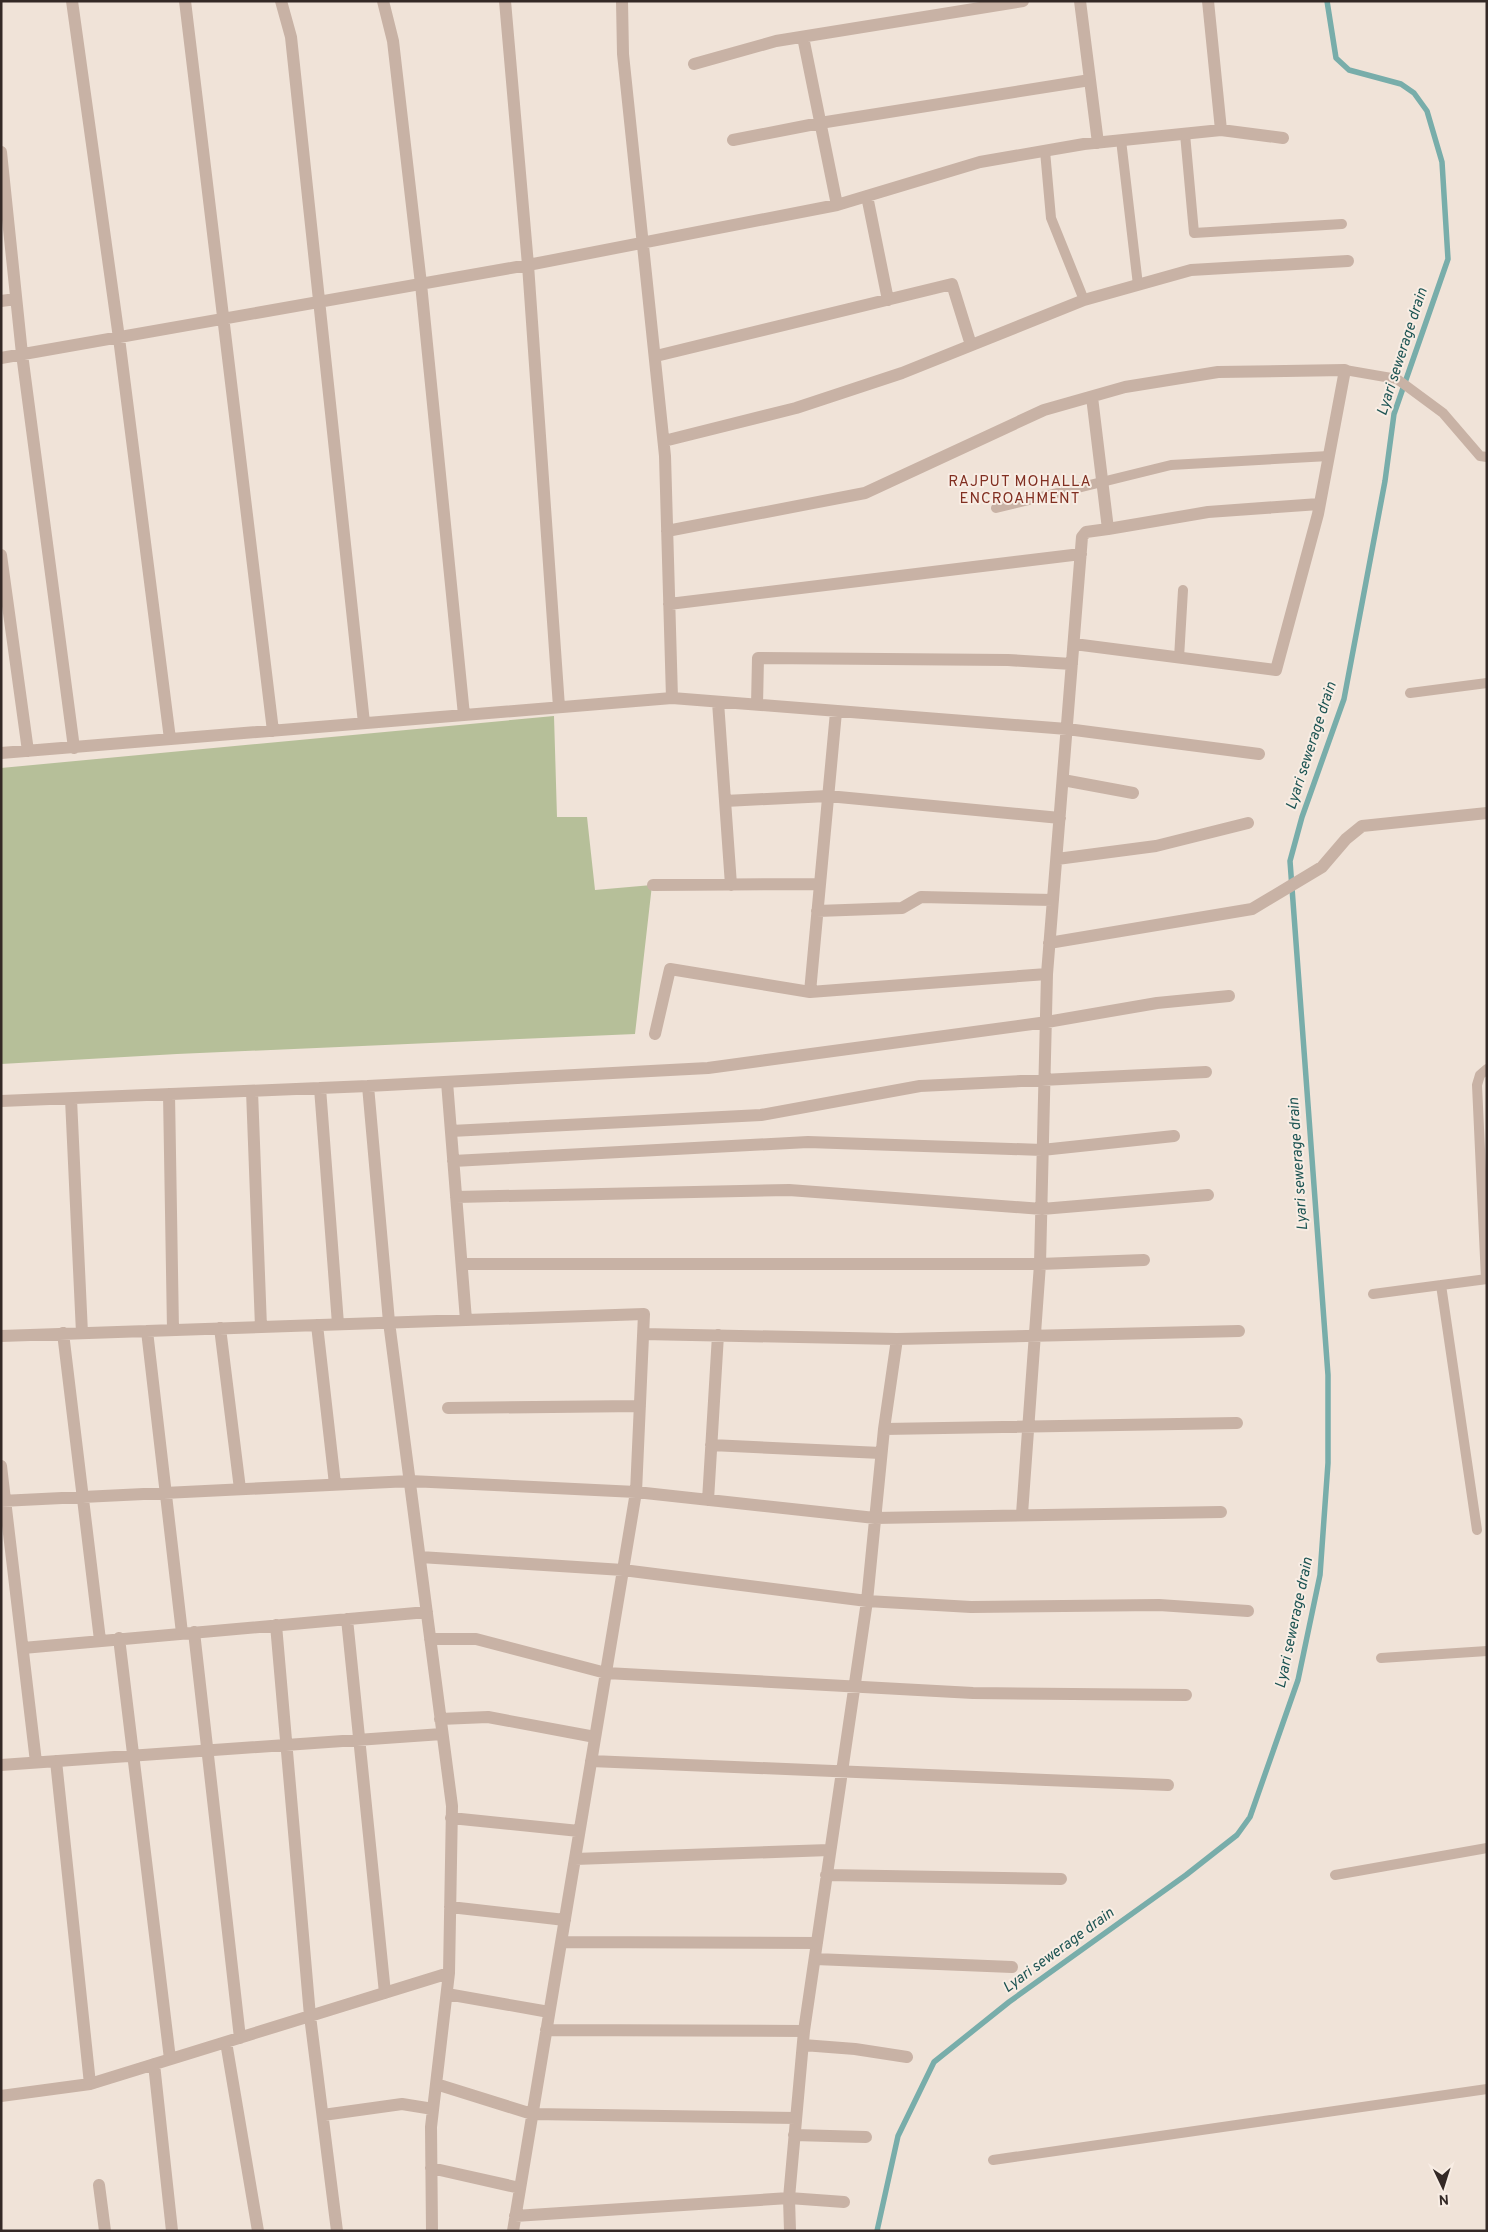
<svg xmlns="http://www.w3.org/2000/svg" width="1488" height="2232" font-family="Overpass,sans-serif">
	<style>
		.green { fill: #b6bf99 }
		.lines { fill: none; stroke-linecap: round; stroke-linejoin: round }
		.stream { stroke: #78adaa; stroke-width: 5.5 }
		.service { stroke: #c8b2a5; stroke-width: 10 }
		.minor { stroke: #c8b2a5; stroke-width: 12 }
		.labels { text-anchor: middle; dominant-baseline: central; stroke-width: 4; stroke-linejoin: round; paint-order: stroke }
		.water-label { font-size: 15px; font-style: italic; fill: #1d5453; stroke: #f8ede4 }
		.neighbourhood-label { font-size: 15px; letter-spacing: 1px; fill: #812f21; stroke: #f8ede4 }
	</style>
	<rect width="100%" height="100%" fill="#f0e3d8"/>
	<path class="green" d="M554,716L557,817H587L595,890L652,885L635,1034L177,1054L1,1064V768Z"/>
	<g class="lines">
		<path class="stream" d="M877,2231L898,2136L934,2062L1009,2002L1186,1875L1237,1835L1250,1817L1298,1680L1320,1575L1328,1463V1375L1290,861L1302,817L1344,699L1385,481L1394,414L1448,259L1442,162L1427,111L1414,93L1401,84L1349,70L1336,58L1327,1"/>
		<path class="service" d="M1185,134L1194,233L1342,224
			M1121,140L1138,285
			M1045,151L1051,218L1084,300
			M1345,370L1397,379L1443,413L1480,456L1487,457
			M996,508L1171,465L1329,456
			M1179,658L1183,590
			M1410,693L1487,683
			M1486,1279L1477,1085L1480,1075L1487,1069
			M1441,1285L1477,1530
			M1373,1294L1487,1279
			M1381,1658L1487,1651
			M1335,1875L1487,1848
			M993,2160L1487,2089"/>
		<path class="minor" d="M72,1L119,338L170,739
			M185,1L273,731
			M281,1L291,37L364,723
			M383,1L393,41L421,284L464,715
			M505,1L528,265L559,707
			M622,1L623,54L665,456L672,698
			M1080,1L1098,143
			M1208,1L1221,130
			M803,37L837,205
			M694,64L776,41L1023,1
			M733,140L820,123L1090,80
			M1,152L22,354L74,748
			M867,196L888,300
			M1,301L16,299
			M656,356L952,284L971,345
			M1,358L528,265L837,205L980,162L1084,144L1221,130L1283,138
			M664,441L796,408L902,373L1084,300L1191,270L1348,261
			M1108,529L1208,512L1319,504
			M667,531L865,493L1044,410L1125,387L1218,372L1345,370L1318,514L1276,670L1074,644
			M1,555L28,751
			M669,604L1081,554
			M718,702L731,885
			M757,705L758,658L1008,660L1072,664
			M1,753L672,698L1067,729L1259,754
			M1063,780L1133,793
			M725,801L828,796L1060,818
			M1057,859L1156,846L1248,823
			M653,885L820,884
			M817,911L902,908L921,897L1053,900
			M1049,943L1252,909L1322,867L1346,839L1362,826L1487,813
			M810,992L836,712
			M655,1034L670,969L810,992L1047,974
			M447,1082L466,1320
			M368,1086L389,1322L452,1806L449,1973L431,2127L432,2231
			M320,1088L338,1324
			M252,1091L261,1327
			M169,1094L173,1330
			M71,1099L82,1333
			M1,1101L368,1086L708,1068L1047,1022L1157,1003L1229,996
			M451,1131L761,1115L920,1086L1206,1072
			M453,1161L808,1142L1042,1150L1174,1136
			M456,1197L789,1190L1042,1209L1208,1195
			M462,1264H1040L1144,1260
			M317,1325L335,1484
			M220,1328L240,1489
			M147,1331L182,1633
			M63,1333L100,1640
			M643,1334L897,1339L1239,1331
			M1,1336L644,1314L636,1492L513,2231
			M448,1408L640,1406
			M884,1429L1237,1423
			M711,1445L881,1453
			M1,1466L36,1762
			M708,1500L718,1335
			M1,1501L410,1481L636,1492L875,1518L1221,1512
			M1022,1514L1040,1264L1047,974L1082,537L1086,532L1108,529L1092,397
			M420,1557L623,1570L867,1601L971,1607L1159,1605L1248,1611
			M347,1619L385,1993
			M276,1625L310,2016L337,2231
			M194,1632L240,2038
			M119,1638L170,2059
			M430,1639H476L606,1673L973,1693L1186,1695
			M23,1648L427,1612
			M440,1719L488,1717L595,1737
			M56,1761L90,2084
			M591,1761L1168,1785
			M1,1765L442,1734
			M451,1818L579,1831
			M575,1859L829,1850
			M826,1875L1061,1879
			M450,1907L565,1920
			M561,1942L817,1943
			M815,1959L1012,1967
			M447,1994L549,2012
			M546,2030L804,2031
			M226,2042L258,2231
			M803,2045L855,2049L907,2057
			M154,2064L172,2231
			M436,2084L532,2114L796,2118
			M1,2096L90,2084L449,1973
			M323,2115L402,2104L433,2109
			M794,2135L866,2137
			M431,2168L520,2188
			M99,2185L105,2231
			M515,2216L789,2198L844,2202
			M790,2231L789,2198L804,2031L867,1601L884,1429L897,1339"/>
	</g>
	<g class="labels">
		<g class="water-label">
			<text transform="translate(1403 352) rotate(-72)">Lyari sewerage drain</text>
			<text transform="translate(1312 746) rotate(-72)">Lyari sewerage drain</text>
			<text transform="translate(1299 1164) rotate(-94)">Lyari sewerage drain</text>
			<text transform="translate(1295 1623) rotate(-78)">Lyari sewerage drain</text>
			<text transform="translate(1059 1951) rotate(-36)">Lyari sewerage drain</text>
		</g>
		<g class="neighbourhood-label">
			<text x="1020" y="482">RAJPUT MOHALLA<tspan x="1020" dy="17">ENCROAHMENT</tspan></text>
		</g>
	</g>
	<rect width="1488" height="2232" fill="none" stroke="#342926" stroke-width="5"/>
	<g transform="translate(1443 2187) rotate(176)" stroke="#f8ede4" stroke-width="4" paint-order="stroke">
	<path d="M0-4L9 19L0 12L-9 19Z" fill="#342926"/>
	<text y="-8" font-size="14" font-weight="bold" text-anchor="middle" fill="#342926">N</text>
	</g>
</svg>
